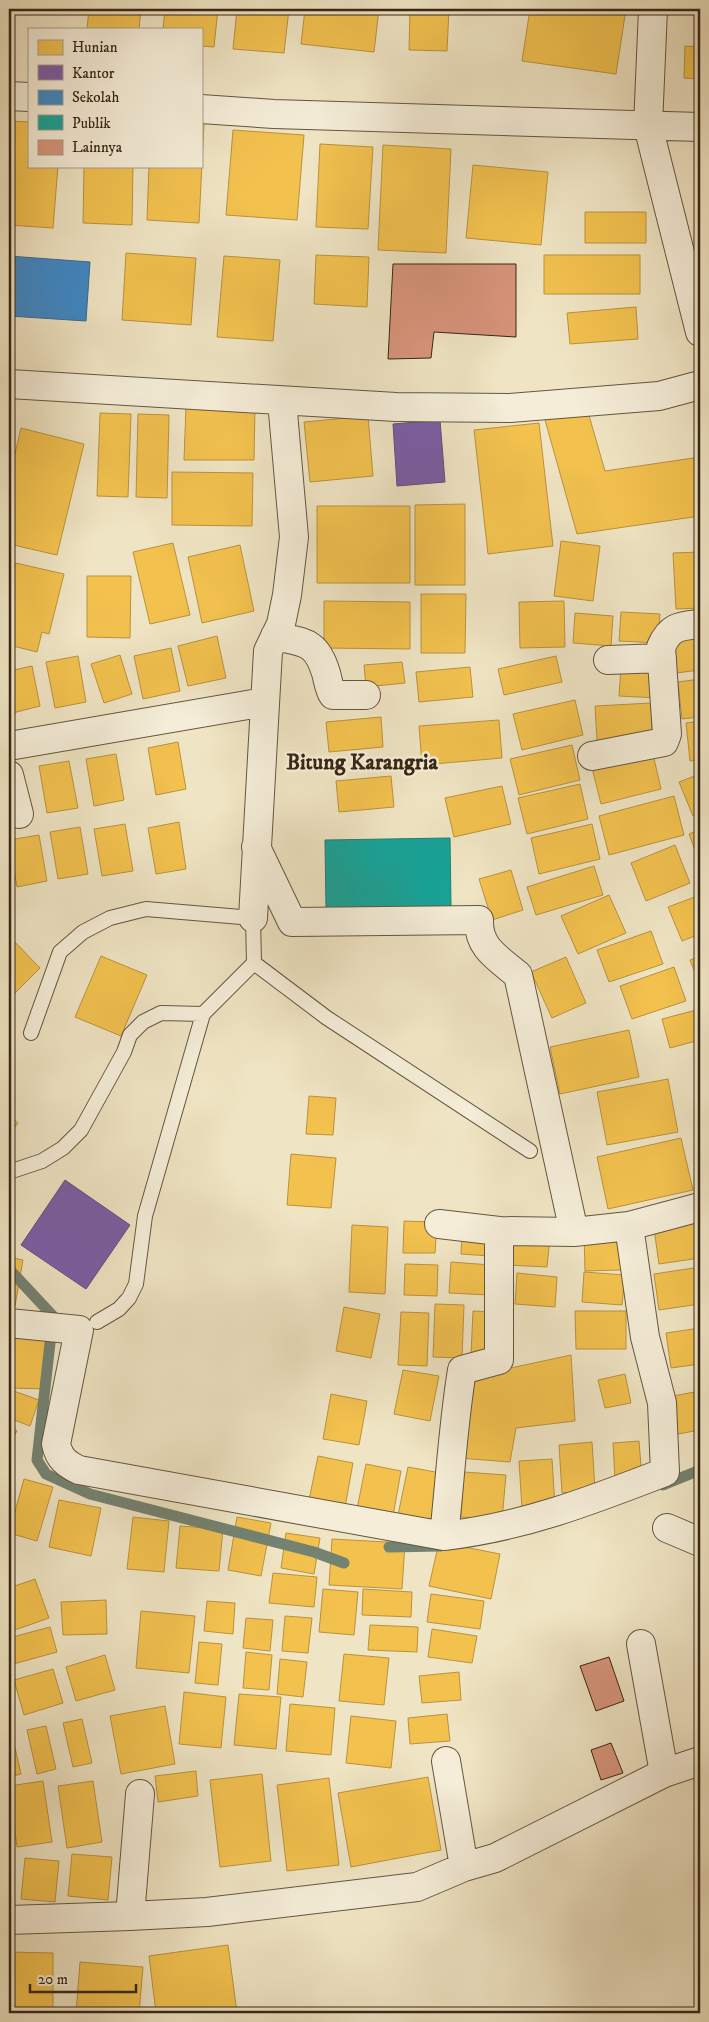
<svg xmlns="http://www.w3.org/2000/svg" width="709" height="2022" font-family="'IM FELL DW Pica',serif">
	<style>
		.homes { fill: #f2c14e; stroke: #ba923d }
		.offices { fill: #7b5ea7; stroke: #664d7b }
		.schools { fill: #3f88c5; stroke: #3c6b90 }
		.public { fill: #17a398; stroke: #207e71 }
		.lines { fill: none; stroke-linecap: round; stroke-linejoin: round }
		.stream { stroke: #738271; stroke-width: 11 }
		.building { fill: #d8947b; stroke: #362615 }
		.lane-casing { stroke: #645640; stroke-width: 16 }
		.street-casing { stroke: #645640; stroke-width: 30 }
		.lane { stroke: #f5edd8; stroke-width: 14 }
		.street { stroke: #f5edd8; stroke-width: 28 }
		.labels { text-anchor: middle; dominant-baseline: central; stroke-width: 5; stroke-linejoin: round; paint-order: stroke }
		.district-label { font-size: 22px; font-weight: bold; fill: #362615; stroke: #f5edd8 }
	</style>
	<rect width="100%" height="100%" fill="#efe4c3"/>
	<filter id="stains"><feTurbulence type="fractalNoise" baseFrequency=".004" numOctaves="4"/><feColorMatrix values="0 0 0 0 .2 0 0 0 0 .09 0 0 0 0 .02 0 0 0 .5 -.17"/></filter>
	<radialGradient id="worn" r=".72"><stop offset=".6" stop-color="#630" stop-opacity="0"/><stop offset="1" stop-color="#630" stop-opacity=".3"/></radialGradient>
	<path class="homes" d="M89,9H141L139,29H87Z
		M165,9H218L214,47L201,46V29H163Z
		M237,9H289L284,53L233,49Z
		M305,9H379L374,52L301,44Z
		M410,9H449L447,51L409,50Z
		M530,9H626L616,74L522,61Z
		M685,46L700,47V79L684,78Z
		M9,121L29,122V166H58L53,228L9,225Z
		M201,124H204L199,223L147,220L149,166H201Z
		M233,130L304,135L297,220L226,215Z
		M320,144L373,147L368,229L316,227Z
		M383,145L451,149L446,253L378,250Z
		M473,165L548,172L541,245L466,238Z
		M84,166H133L132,225L83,223Z
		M585,212H646V243H585Z
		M126,253L196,258L191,325L122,320Z
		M316,255L369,257L367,307L314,304Z
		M544,255H640V294H544Z
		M224,256L280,260L273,341L217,337Z
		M636,307L638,339L570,344L567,313Z
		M186,407L255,408L254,460H184Z
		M588,412L605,471L700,457V516L577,534L545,420Z
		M100,413L131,414L128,497L97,496Z
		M138,414L169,415L167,498L136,497Z
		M368,416L373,476L310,482L304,422Z
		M539,423L553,546L488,554L474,430Z
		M21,428L84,444L57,555L9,544V480Z
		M172,472L253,473L252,526L172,525Z
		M465,504V585H415V505Z
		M317,506H410V583H317Z
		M561,541L600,546L593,601L554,596Z
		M173,543L190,615L150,624L133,552Z
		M240,545L254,611L202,623L188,557Z
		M700,552V608L676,609L673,553Z
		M11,562L64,574L49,634L42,632L37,652L9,645V573Z
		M87,576H131L130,638L87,637Z
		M421,594H466L465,653H421Z
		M324,601L410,602V649L324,648Z
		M564,601L565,647L520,648L519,602Z
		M621,612L660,614L657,643L619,641Z
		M575,613L613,616L611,646L573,643Z
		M697,632L700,670L676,673L672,635Z
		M217,636L226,678L188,686L178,646Z
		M171,648L180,691L143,699L134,656Z
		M120,655L132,694L104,703L91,664Z
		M78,656L86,702L55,708L46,662Z
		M556,656L562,682L504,695L498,669Z
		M402,662L405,683L366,687L364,665Z
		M32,666L40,706L9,714V671Z
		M470,667L473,697L419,702L416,672Z
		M621,667L659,669L657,698L619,696Z
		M700,679V717L682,719L678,682Z
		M575,700L583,735L522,750L513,714Z
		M651,703L652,736L597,740L595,706Z
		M381,717L383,747L329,752L326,722Z
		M499,720L502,758L422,765L419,726Z
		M700,721V760L690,761L686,723Z
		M178,742L186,789L156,795L148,748Z
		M572,745L580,780L519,795L510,759Z
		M116,754L124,800L94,806L86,759Z
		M653,754L661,789L601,804L592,768Z
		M69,761L78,808L47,813L39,766Z
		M700,774V813L693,816L679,782Z
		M391,776L394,807L339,812L336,781Z
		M580,784L588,819L527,834L518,798Z
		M502,786L511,824L454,837L445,798Z
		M674,796L684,835L609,855L599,816Z
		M179,822L186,869L156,874L148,828Z
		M125,824L133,871L102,876L94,829Z
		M592,824L600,859L539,874L531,838Z
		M80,827L88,874L58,879L50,832Z
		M700,829V863L689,834Z
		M39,835L47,881L17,887L9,840Z
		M675,845L690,883L646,901L631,863Z
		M594,866L603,895L536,915L527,887Z
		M511,870L523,910L492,920L479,879Z
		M609,895L626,933L578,954L561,916Z
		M700,895V934L682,941L668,907Z
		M651,931L663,964L609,982L597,950Z
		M9,936L40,968L9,999Z
		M101,956L147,975L121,1036L75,1017Z
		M700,956V985L690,960Z
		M566,957L586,1003L552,1018L531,972Z
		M674,967L686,1001L632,1019L620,986Z
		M700,1009V1040L670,1048L662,1019Z
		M629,1030L639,1077L560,1094L550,1047Z
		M668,1079L678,1132L607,1145L597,1092Z
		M309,1096L336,1098L333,1135L306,1134Z
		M9,1115L18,1123L9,1134Z
		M681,1138L693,1190L608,1209L597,1157Z
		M291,1154L336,1158L331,1208L287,1205Z
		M404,1221L437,1222L435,1253H403Z
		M700,1222V1258L659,1264L654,1229Z
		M352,1225L388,1227L385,1294L349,1292Z
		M462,1232L492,1234L490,1256L461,1254Z
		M621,1232L622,1270L585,1271L584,1234Z
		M510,1234L550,1237L547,1267L507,1265Z
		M9,1257L23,1260L15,1306L9,1305Z
		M451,1262L491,1265L489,1295L449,1293Z
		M405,1264L438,1265L437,1296L404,1295Z
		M700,1267V1304L659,1310L654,1274Z
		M584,1272L625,1275L622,1305L582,1302Z
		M517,1273L557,1277L555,1307L515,1304Z
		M435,1304L464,1305L462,1358L433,1357Z
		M344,1307L380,1314L371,1358L336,1351Z
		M473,1311L496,1312L494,1355L471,1354Z
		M575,1311H626V1349H576Z
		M401,1312L429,1313L427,1366L398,1365Z
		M13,1328L48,1329L46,1389L11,1388Z
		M700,1328V1364L671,1368L666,1333Z
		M571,1355L575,1421L516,1428L510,1462L459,1458L469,1377Z
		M403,1370L439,1376L430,1421L394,1414Z
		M625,1374L631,1403L605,1408L598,1380Z
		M11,1390L39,1400L30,1426L9,1418V1397Z
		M700,1391V1430L678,1434L673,1396Z
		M331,1394L367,1401L359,1445L323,1439Z
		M9,1426L17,1431L9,1444Z
		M639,1441L642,1479L615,1480L613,1443Z
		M592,1442L595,1490L562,1493L559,1445Z
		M318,1456L353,1463L345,1507L309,1500Z
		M552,1459L555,1507L522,1509L519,1461Z
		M366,1464L401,1471L393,1516L357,1509Z
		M408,1467L446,1474L436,1523L398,1515Z
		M464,1472L506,1475L502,1520L461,1517Z
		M24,1479L53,1487L37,1541L9,1533Z
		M59,1500L101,1508L91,1556L49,1547Z
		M133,1517L169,1521L164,1572L127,1569Z
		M237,1517L271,1523L261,1576L228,1570Z
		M180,1526L223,1529L219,1571L176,1568Z
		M286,1533L320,1538L314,1574L281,1568Z
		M332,1539L405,1543L402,1589L329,1585Z
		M439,1542L500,1554L491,1599L429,1586Z
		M273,1573L317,1577L314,1607L269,1603Z
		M35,1579L49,1618L9,1632V1588Z
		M323,1589L358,1592L354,1635L319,1632Z
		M363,1589L412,1592L411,1617L362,1615Z
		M431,1594L484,1601L480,1629L427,1622Z
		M106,1600L107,1634L63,1635L61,1602Z
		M207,1601L235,1603L233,1634L204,1631Z
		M141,1611L195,1616L189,1673L136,1668Z
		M285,1616L312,1618L308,1653L282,1651Z
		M246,1618L273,1620L270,1651L243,1648Z
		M370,1625L418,1627L417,1652L368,1650Z
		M50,1627L57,1652L10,1665L9,1638Z
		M432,1629L477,1636L472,1663L428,1657Z
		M199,1642L222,1644L218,1685L195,1683Z
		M246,1652L272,1655L269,1690L243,1688Z
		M344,1654L389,1658L384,1705L339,1701Z
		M105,1655L115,1690L76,1701L66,1667Z
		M280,1659L307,1662L303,1697L277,1694Z
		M53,1669L63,1703L24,1715L14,1680Z
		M459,1672L461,1700L422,1703L419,1676Z
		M184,1692L226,1697L221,1748L179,1744Z
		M239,1694L281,1697L276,1749L234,1745Z
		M290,1704L335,1708L331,1755L286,1751Z
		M165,1706L175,1764L121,1774L110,1716Z
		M447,1714L450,1741L410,1744L408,1718Z
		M351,1716L396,1721L391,1768L346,1763Z
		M82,1719L92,1763L73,1767L63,1723Z
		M46,1726L56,1769L37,1774L27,1730Z
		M11,1730L21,1774L9,1777V1731Z
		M196,1771L198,1796L158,1802L155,1776Z
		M262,1774L271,1861L220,1867L210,1780Z
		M428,1777L441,1850L351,1867L338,1793Z
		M329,1778L339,1865L287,1871L277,1785Z
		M43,1781L52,1842L17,1847L9,1786Z
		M93,1781L102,1842L67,1848L58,1786Z
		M72,1854L112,1857L108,1900L68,1896Z
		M25,1858L59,1861L55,1902L21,1899Z
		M228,1945L237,2013H156L149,1956Z
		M9,1952L53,1953V2013H9Z
		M80,1962L143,1967L139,2013H76Z"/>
	<path class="offices" d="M440,420L445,482L397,486L393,424Z
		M65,1180L130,1225L86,1289L21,1245Z"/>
	<path class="schools" d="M9,256L90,262L86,321L9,316Z"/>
	<path class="public" d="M450,838L451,906L326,908L325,840Z"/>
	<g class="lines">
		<path class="stream" d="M9,1269L53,1316L37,1460L46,1474L90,1494L314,1552L344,1563
			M663,1485L700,1470
			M389,1547L441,1546"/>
	</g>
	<path class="building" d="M393,264H516V337L434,332L431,358L388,359Z
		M609,1657L624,1701L596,1711L580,1666Z
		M611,1743L623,1773L601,1780L591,1750Z"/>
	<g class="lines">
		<g class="lane-casing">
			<path id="lane" d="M254,963L327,1018L530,1151
				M31,1033L60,952L83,932L110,918L146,909L253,918L254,963L203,1014L145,1216L136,1284L129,1298L119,1309L97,1322
				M9,1172L42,1161L63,1148L81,1130L124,1052L130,1035L143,1022L161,1013L203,1014"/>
		</g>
		<g class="street-casing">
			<path id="street" d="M653,9L648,126L700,332
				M9,96L29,97
				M201,109L274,114L700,127
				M9,384L396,407L510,408L659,396L700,385
				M275,636C304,643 316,640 326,673C328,680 329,689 333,695H366
				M608,660L662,658
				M9,746L265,702
				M592,756L664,742L667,734L661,647C670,626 680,626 700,624
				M9,775L19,814
				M256,847L292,922L479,920C478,948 498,958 518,975L574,1232
				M253,918L268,651L281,624L287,595L294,537L282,401
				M439,1224L499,1231
				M629,1226L574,1232L499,1231V1360L462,1370C453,1425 450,1481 444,1536C523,1527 590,1501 665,1472L662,1403L645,1337L629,1226L700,1207
				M9,1323L79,1330L56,1444C59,1458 66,1464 79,1470L444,1536
				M667,1528L700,1542
				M641,1644L664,1773
				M446,1761L464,1867
				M130,1916L140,1794
				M9,1920L130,1916L207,1912L417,1887L464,1867L495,1858L664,1773L700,1761"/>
		</g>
		<use href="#lane" class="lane"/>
		<use href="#street" class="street"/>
	</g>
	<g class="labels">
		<g class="district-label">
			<text x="362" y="762">Bitung Karangria</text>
		</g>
	</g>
	<rect width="709" height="2022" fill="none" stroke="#efe4c3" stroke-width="30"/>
	<rect x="10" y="10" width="689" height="2002" fill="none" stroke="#362615" stroke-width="2.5"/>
	<rect x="15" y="15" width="679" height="1992" fill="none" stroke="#362615"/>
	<rect x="28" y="28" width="175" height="140" fill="#f5edd8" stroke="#a99d8a"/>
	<rect x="38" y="40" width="25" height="15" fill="#f2c14e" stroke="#a99d8a"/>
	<text x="72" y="52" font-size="15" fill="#362615">Hunian</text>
	<rect x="38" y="65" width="25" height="15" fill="#7b5ea7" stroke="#a99d8a"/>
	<text x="72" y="78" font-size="15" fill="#362615">Kantor</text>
	<rect x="38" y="90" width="25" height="15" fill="#3f88c5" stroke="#a99d8a"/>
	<text x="72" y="102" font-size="15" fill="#362615">Sekolah</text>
	<rect x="38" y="115" width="25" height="15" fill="#17a398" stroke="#a99d8a"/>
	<text x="72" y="128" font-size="15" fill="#362615">Publik</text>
	<rect x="38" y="140" width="25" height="15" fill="#d8947b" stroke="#a99d8a"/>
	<text x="72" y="152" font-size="15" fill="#362615">Lainnya</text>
	<path d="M30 1984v8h106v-8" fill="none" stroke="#362615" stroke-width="2.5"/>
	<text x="38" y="1984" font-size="15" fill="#362615" stroke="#f5edd8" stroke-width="4" paint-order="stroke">20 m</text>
	<rect width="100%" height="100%" filter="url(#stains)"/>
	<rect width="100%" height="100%" fill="url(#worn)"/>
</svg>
